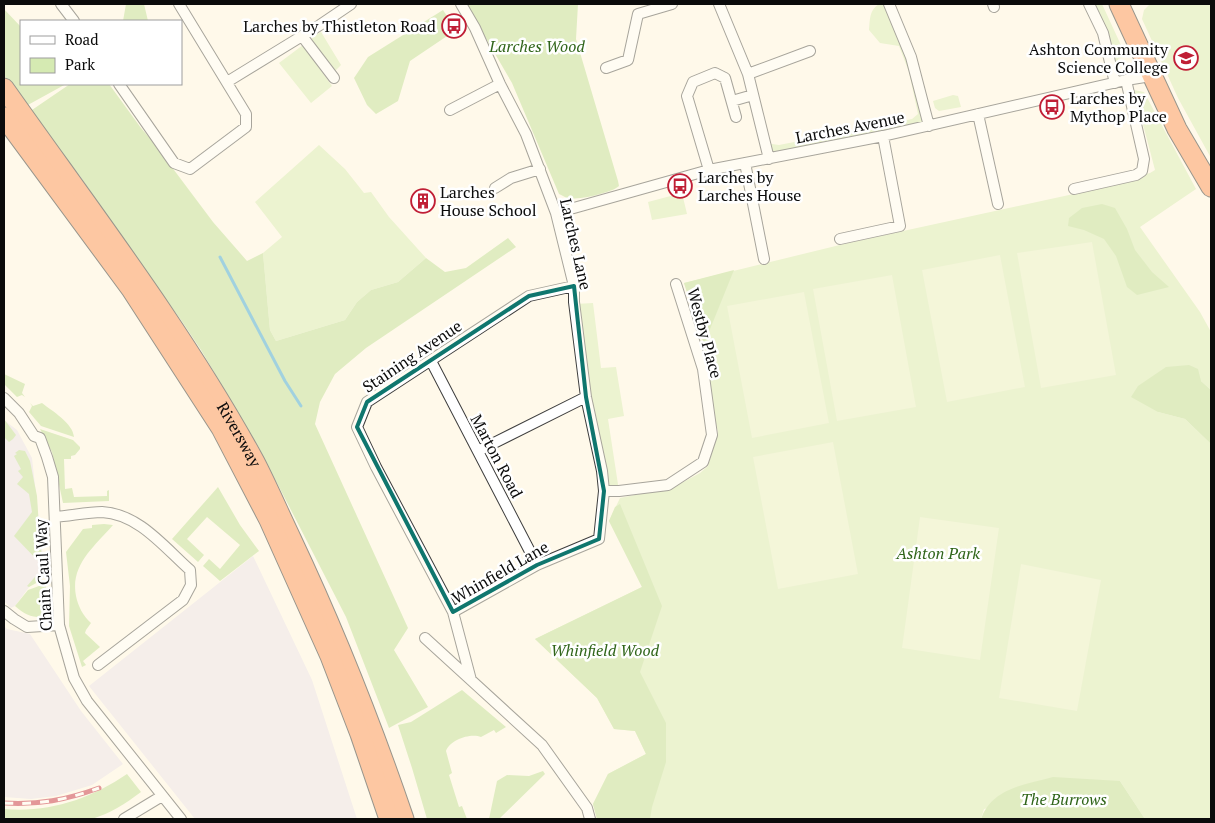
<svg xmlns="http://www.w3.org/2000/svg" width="1215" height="823" font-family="'PT Serif',serif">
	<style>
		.industrial { fill: #e8dfeb }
		.green { fill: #d5eab2 }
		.forest { fill: #badc91 }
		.pitch { fill: #e6f1c5 }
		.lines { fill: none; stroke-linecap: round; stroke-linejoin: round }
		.stream { stroke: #30a1d2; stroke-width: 3 }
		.street-casing { stroke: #3e3e3e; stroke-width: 12 }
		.highway-casing { stroke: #1c1c1c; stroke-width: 21 }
		.street { stroke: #fff; stroke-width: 10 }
		.highway { stroke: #fa8b4c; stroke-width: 19 }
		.rail-casing { stroke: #c01f36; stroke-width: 5 }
		.rail { stroke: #fff; stroke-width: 3; stroke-dasharray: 9; stroke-linecap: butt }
		.marked { fill: none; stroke: #0f766e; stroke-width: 4; stroke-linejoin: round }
		.labels { text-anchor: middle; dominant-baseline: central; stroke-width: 5; stroke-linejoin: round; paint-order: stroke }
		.poi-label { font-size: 16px; fill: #0b0b0b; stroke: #fff; text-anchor: start }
		.park-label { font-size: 16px; font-style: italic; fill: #30651a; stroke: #fff }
		.street-label { font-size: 16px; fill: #0b0b0b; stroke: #fff }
	</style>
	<rect width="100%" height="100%" fill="#fff9ea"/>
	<path class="industrial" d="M4,420L17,430L32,458L44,567L15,606L11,608L4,601Z
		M253,556L312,680L357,819H195L89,686Z
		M4,626L7,629L30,634L81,711L123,764L92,785L56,796L31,799L4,797Z"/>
	<path class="green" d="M879,4H889L929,126L769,159L765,143L779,145L912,119L918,114L909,72L899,46L880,43L869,30C870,20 869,10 879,4Z
		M1093,4H1102L1126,56L1118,59L1119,63L1115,66Z
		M1150,4H1211V158L1178,98L1142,19L1144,10Z
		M321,32L341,65L334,72L312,41V37Z
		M303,45L332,86L311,103L279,63Z
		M1134,90L1144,92L1196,189L1140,227L1200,312L1211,332V390L1201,381L1158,412L1185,419L1211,444V819H1145L1120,781L984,809L981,819H597L593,804L608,774L646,754L635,731L614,729L597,698L535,639L642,587L609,521L620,498L674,487L700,473L708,466L718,432L712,406L704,344L684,283L848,243L1069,195L1150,173L1155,170Z
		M953,95L958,96L961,107L939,111L935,108L933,101Z
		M319,145L345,169L364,193L371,192L389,217L426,258L398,282L371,290L357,302L345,320L276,341L270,330L263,253L282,237L255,202Z
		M682,193L687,214L652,220L648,202Z
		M593,303L601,368L616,367L624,416L608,419L619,491H604L575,304Z"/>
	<path class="forest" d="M126,4H144L148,21H123Z
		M466,4H578L576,39L618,181L619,186C612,193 575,201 567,198C564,197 562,195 559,194L512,83Z
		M4,9L21,27V84H66L26,106L4,75Z
		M443,10L456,30L410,61L398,101L376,114L367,105L354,78L368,57Z
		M70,84H109L141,128L153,142L213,222L247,261L263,253L270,330L276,341L345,320L357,302L371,290L398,282L426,258L445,272L466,268L508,238L516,247L366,348L335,374L320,402L315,424L408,628L394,650L428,707L389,728L346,617L258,446L201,350L181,320L140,264L80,176L29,112Z
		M1102,204L1115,208L1127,229L1135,250L1152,272L1169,287L1137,295L1127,287L1116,256L1104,239L1084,230L1068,226L1069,218L1082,208Z
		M734,270L704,344L684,283Z
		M1189,365L1198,369L1201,381L1211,390V444L1185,419L1158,412L1131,397L1138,386L1166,367Z
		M4,374L25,384L22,393L25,397L22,395L17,397L4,384Z
		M30,403L33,406L42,403C52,411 73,423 74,437L41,426L29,412L32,406Z
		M4,419L16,435L13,439L9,442L4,437Z
		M40,429L73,440L80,447V449L75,455L71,456V459H64L65,489L72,488L74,497L107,496V491L109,490V501L63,503L52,452Z
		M19,450L25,451L30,461L37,496L40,543L45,575L40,581L29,587L27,586L42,569V565L14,536L32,512L29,494L17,484L23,477L18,471L21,469L14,456L17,454L15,453Z
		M218,487L240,525L259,551L220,581L203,566L209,559L220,569L240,545L207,517L187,539L204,555L198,562L172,539Z
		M620,504L662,606L640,672L666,723V762L652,807L650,819H597L593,804L608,774L646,754L635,731L614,729L597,698L535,639L642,587L609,521L615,507Z
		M104,524L113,525C94,547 70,565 76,596C78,606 83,616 91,623L86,630L85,633L100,647L83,661L86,665L82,667L69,626L70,586L66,552L83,529L92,528V525Z
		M46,580V617C32,618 25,615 15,606L28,590L39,586Z
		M462,690L506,727L496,733L494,730L481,737C470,733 450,740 446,751L452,773L449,775L459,807L462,806L467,819H427L412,768L398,725L411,722Z
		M543,771L545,774L499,819H489L497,781L507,775L529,776Z
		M127,774L141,792C125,804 111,813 92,819L4,818V809C49,813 90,799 127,774Z
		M1053,777L1120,781L1145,819H981C992,788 1024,785 1053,777Z"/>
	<path class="pitch" d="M1092,242L1116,375L1041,388L1017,253Z
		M1000,255L1025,387L947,402L922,270Z
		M892,275L916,407L837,421L813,289Z
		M804,292L829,423L752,438L727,306Z
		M833,442L858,574L778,589L753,457Z
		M920,517L999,528L980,660L902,648Z
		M1021,564L1101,580L1077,711L999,698Z"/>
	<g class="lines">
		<path class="stream" d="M220,257L285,381L301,406"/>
		<g class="street-casing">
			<path id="street" d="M61,4L74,21
				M461,4L475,28L500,84L526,134L556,213L574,286V302L586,397L602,471L604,491L599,539L537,565L453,612L471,680
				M719,4L748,74L769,159
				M889,4L911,57L929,126
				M993,4L994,7
				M1089,4L1103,33L1115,83
				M302,36L334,78
				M606,68L628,60L638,14L672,4
				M748,74L810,51
				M227,82L320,25L351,4
				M119,84L174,163L190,169L246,127V114L179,4
				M732,101L753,95
				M450,110L500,84
				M978,114L998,204
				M745,163L764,259
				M709,170L687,96L693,82L715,73L725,78L736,117
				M495,188L511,178L540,169
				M1074,189L1136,175L1142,171L1144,159L1126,80
				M556,213L709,170L883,136L1126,80L1151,76
				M840,239L900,226L883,136
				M431,361L537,565
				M4,398L19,413L34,436L40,438L47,457L53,477L59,625L74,678L87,701L181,819
				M478,451L586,397
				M604,491H619L668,485L703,462L712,435L703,369L676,284
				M55,517C70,516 87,512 102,512C139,514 164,547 190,570L191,585L183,600L98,665
				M4,611L14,619L27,627L59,625
				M453,612L376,467L357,427L367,402L529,296L574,286
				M425,638L542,745L587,808L590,819
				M124,819L162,796"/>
		</g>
		<g class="highway-casing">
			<g id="highway">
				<path d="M1119,4L1177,129L1211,187"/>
				<path id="s1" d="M4,88C90,210 183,330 255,462C268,487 279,513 291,538C335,631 371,722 404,819"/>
				<path d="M4,117L131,289L221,428L269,520L330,656L360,734L389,819"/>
			</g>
		</g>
		<use href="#street" class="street"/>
		<use href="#highway" class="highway"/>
		<g class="rail-casing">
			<path id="rail" d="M4,803C39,805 66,800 99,788"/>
		</g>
		<use href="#rail" class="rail"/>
	</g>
	<path d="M0 0H1215V823H0ZM574,286L586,397L604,491L599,539L537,565L453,612L357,427L367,402L529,296Z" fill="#fff9ea" fill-opacity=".55" fill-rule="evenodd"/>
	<path class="marked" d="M574,286L586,397L604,491L599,539L537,565L453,612L357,427L367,402L529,296Z"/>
	<defs>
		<g id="bus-ring" transform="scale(1.25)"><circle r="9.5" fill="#fff" stroke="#c01f36" stroke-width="1.5"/><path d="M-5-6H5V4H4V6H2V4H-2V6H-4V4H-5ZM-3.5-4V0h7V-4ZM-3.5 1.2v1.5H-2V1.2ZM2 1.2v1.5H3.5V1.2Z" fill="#c01f36"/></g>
		<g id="school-ring" transform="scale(1.25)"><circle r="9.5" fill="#fff" stroke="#c01f36" stroke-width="1.5"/><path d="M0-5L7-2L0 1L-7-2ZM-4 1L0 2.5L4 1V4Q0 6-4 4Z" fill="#c01f36"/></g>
		<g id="building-ring" transform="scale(1.25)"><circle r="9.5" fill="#fff" stroke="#c01f36" stroke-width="1.5"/><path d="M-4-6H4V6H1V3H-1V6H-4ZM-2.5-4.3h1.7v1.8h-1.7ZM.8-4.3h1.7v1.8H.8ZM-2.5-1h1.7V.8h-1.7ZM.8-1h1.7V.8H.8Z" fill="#c01f36"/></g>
	</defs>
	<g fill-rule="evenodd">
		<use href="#bus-ring" x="454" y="26"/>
		<use href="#school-ring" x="1186" y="58"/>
		<use href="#bus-ring" x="1052" y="107"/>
		<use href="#bus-ring" x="680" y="186"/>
		<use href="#building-ring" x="423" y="201"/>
	</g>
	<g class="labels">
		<g class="poi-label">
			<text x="436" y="26" text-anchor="end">Larches by Thistleton Road</text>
			<text x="1168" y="49" text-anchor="end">Ashton Community<tspan x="1168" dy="18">Science College</tspan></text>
			<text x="1070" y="98">Larches by<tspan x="1070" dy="18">Mythop Place</tspan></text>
			<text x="698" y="177">Larches by<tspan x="698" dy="18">Larches House</tspan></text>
			<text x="440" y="192">Larches<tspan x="440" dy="18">House School</tspan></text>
		</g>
		<g class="park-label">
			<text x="537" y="46">Larches Wood</text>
			<text x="938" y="553">Ashton Park</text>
			<text x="605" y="650">Whinfield Wood</text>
			<text x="1064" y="799">The Burrows</text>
		</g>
		<g class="street-label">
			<text transform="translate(850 127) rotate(-11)">Larches Avenue</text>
			<text transform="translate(576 244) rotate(77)">Larches Lane</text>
			<text transform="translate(705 333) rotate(75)">Westby Place</text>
			<text transform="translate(412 356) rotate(-34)">Staining Avenue</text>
			<text stroke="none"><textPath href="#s1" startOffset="419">Riversway</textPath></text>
			<text transform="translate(497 456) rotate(62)">Marton Road</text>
			<text transform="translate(500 572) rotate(-30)">Whinfield Lane</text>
			<text transform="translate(43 575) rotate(-93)">Chain Caul Way</text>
		</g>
	</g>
	<rect width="1215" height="823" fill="none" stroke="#0b0b0b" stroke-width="10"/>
	<rect x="20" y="20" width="162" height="65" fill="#ffffff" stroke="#9d9d9d"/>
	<rect x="30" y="36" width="25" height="8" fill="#ffffff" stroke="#9d9d9d"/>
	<text x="65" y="45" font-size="15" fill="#0b0b0b">Road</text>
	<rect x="30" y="58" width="25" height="15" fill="#d5eab2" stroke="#9d9d9d"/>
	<text x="65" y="70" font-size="15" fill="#0b0b0b">Park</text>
</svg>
